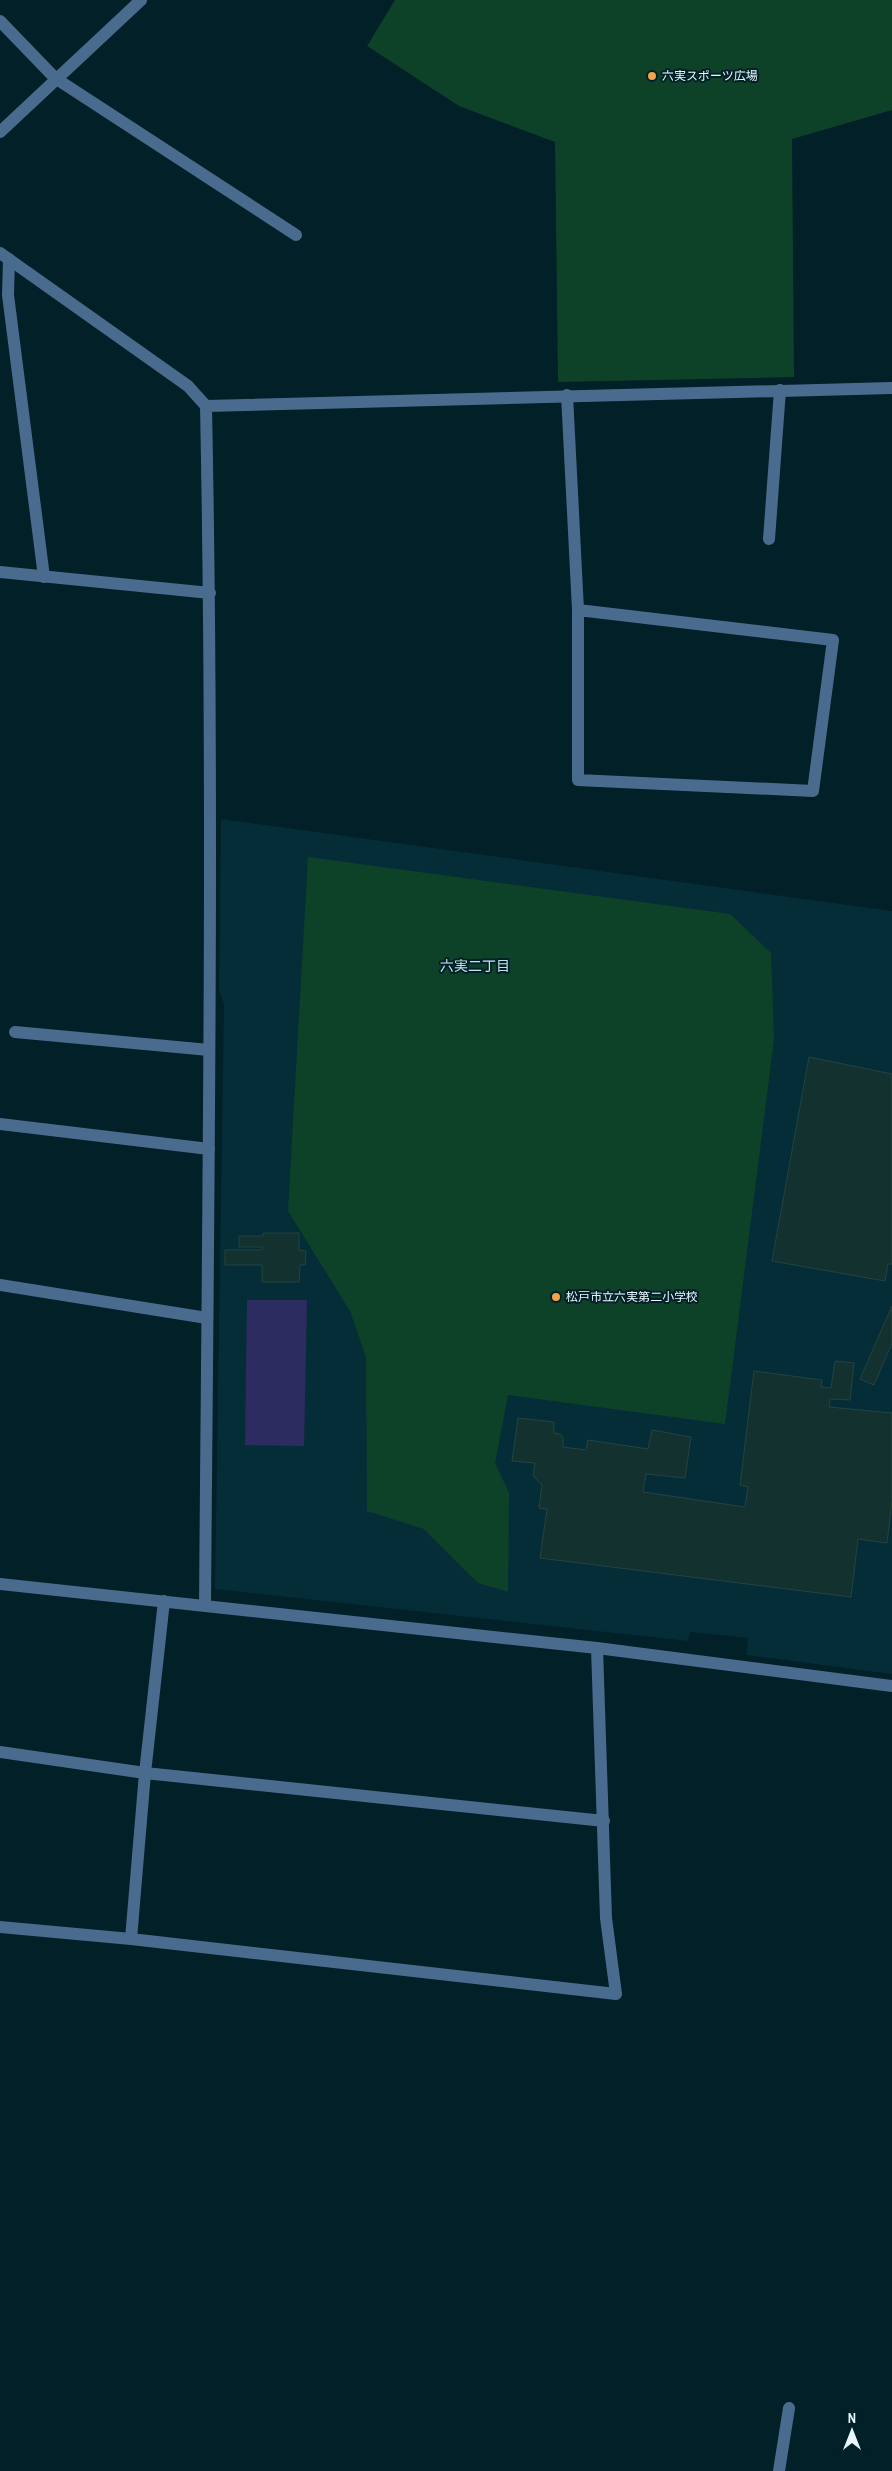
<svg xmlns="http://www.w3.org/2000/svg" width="892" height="2471" font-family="'Archivo Narrow','Noto Sans JP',sans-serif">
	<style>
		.built { fill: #052d38 }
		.green { fill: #0d4228 }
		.water { fill: #2d2c61 }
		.building { fill: #13312e; stroke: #234441 }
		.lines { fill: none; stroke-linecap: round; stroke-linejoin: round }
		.service { stroke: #496b8e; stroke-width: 12 }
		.minor { stroke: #496b8e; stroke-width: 12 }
		.poi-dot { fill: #f6a247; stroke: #012028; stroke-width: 2 }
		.labels { text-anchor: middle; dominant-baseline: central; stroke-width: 4; stroke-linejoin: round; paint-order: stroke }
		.poi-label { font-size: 12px; fill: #e7f8fd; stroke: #012028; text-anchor: start }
		.neighbourhood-label { font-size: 14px; fill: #bee1eb; stroke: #012028 }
	</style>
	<rect width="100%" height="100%" fill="#012028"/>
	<path class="built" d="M221,819L892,911V1674L746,1655L748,1638L690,1632L688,1641L215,1589L224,1004L219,990Z"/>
	<path class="green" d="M395,0H892V110L792,139L794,377L558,382L555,142L459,106L367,46Z
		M308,857L730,914L771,953L774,1040L725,1424L508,1395L495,1463L509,1493L508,1592L478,1583L424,1529L367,1511L366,1357L350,1311L288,1211Z"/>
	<path class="water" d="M247,1300H307L304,1446L245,1445Z"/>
	<path class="building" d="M809,1057L892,1074V1264H888L885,1281L772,1261Z
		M263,1233H299V1250L306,1251L305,1265H300L299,1282H262V1265H225V1250H262V1247H239V1236H263Z
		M892,1306V1343L874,1385L860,1379Z
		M835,1361L854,1363L850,1400L830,1399L829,1407L892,1413V1501L887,1543L858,1539L851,1597L540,1558L547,1509L539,1508L542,1485L533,1476L535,1463L512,1461L518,1418L554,1422V1433L560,1434L563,1438V1447L586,1450L588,1440L648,1449L652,1430L691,1437L685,1478L646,1474L643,1492L745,1507L748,1487L740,1485L754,1371L822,1380L821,1387L831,1388Z"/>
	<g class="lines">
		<path class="service" d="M55,78L296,235
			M9,259L8,295L44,577
			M567,395L578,610L833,640L813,791L578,780V610
			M769,539L780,390
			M15,1032L209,1050
			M0,1124L209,1149
			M0,1285L207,1318
			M0,1752L145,1773
			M779,2471L789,2408"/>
		<path class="minor" d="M0,21L55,78
			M0,132L141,0
			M0,253L188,386L206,406
			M0,572L210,593
			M0,1584L597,1648L892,1686
			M205,1606C208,1206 214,806 206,406L892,388
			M145,1773L604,1821
			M0,1927L131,1939L616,1994L606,1918L597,1648
			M131,1939L145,1773L164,1601"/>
	</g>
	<g class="poi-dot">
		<circle cx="652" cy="76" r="5"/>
		<circle cx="556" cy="1297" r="5"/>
	</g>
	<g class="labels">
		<g class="poi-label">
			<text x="662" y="76">六実スポーツ広場</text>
			<text x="566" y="1297">松戸市立六実第二小学校</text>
		</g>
		<g class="neighbourhood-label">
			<text x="475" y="966">六実二丁目</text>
		</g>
	</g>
	<g transform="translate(852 2431)" stroke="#012028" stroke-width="4" paint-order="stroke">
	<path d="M0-4L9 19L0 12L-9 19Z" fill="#e7f8fd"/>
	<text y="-8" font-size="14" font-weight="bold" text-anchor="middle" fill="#e7f8fd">N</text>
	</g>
</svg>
